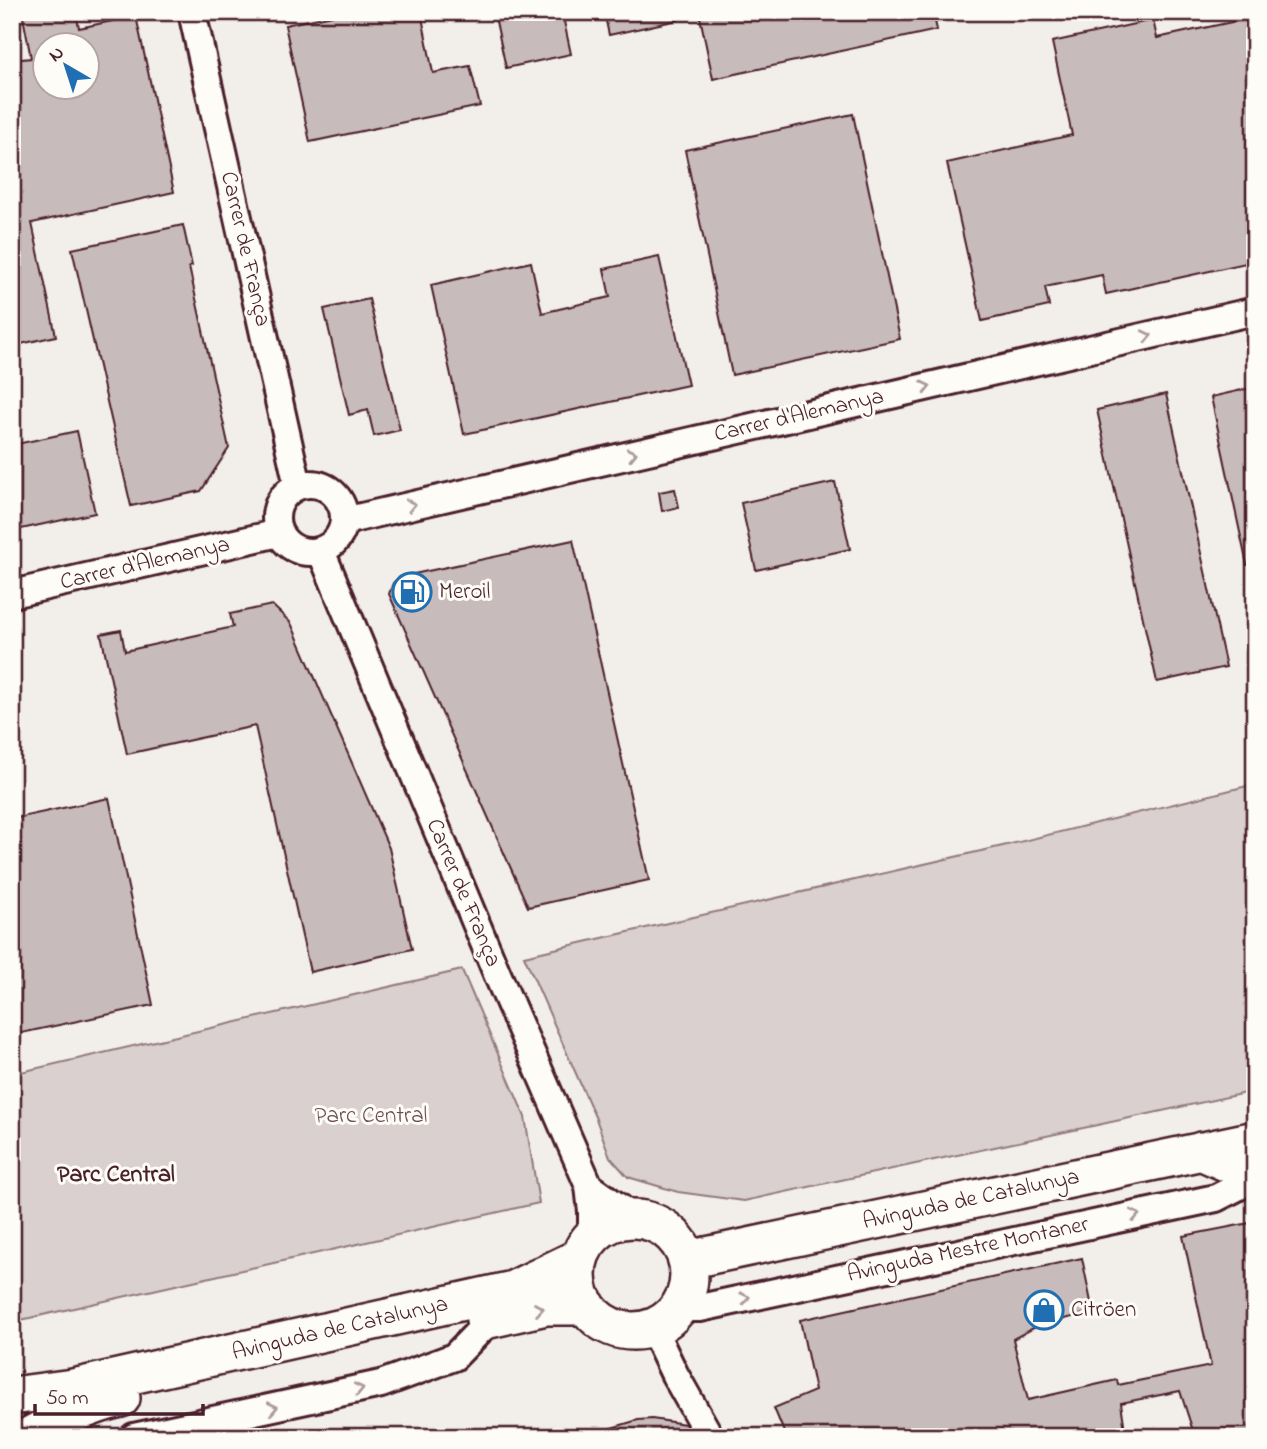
<svg xmlns="http://www.w3.org/2000/svg" width="1267" height="1449" font-family="'Indie Flower',sans-serif">
	<style>
		.green { fill: #d9d0cf; stroke: #92787d; stroke-width: 2 }
		.building { fill: #c8bbbb; stroke: #4a1f2b; stroke-width: 2; fill-rule: evenodd }
		.lines { fill: none; stroke-linecap: round; stroke-linejoin: round }
		.street-casing { stroke: #4a1f2b; stroke-width: 32 }
		.secondary-casing { stroke: #4a1f2b; stroke-width: 42 }
		.street { stroke: #fdfcf7; stroke-width: 26 }
		.secondary { stroke: #fdfcf7; stroke-width: 37 }
		.oneway { stroke: #ac999b }
		.labels { text-anchor: middle; dominant-baseline: central; stroke-width: 6; stroke-linejoin: round; paint-order: stroke }
		.street-label { font-size: 23px; fill: #4a1f2b; stroke: #fdfcf7 }
		.poi-label { font-size: 23px; fill: #4a1f2b; stroke: #fdfcf7; text-anchor: start }
		.park-label { font-size: 23px; fill: #6e4b54; stroke: #fdfcf7 }
		.neighbourhood-label { font-size: 24px; font-weight: bold; fill: #4a1f2b; stroke: #fdfcf7 }
	</style>
	<rect width="100%" height="100%" fill="#f2efeb"/>
	<filter id="ink" filterUnits="userSpaceOnUse"><feTurbulence type="fractalNoise" baseFrequency=".0143" numOctaves="2"/><feDisplacementMap in="SourceGraphic" scale="14" xChannelSelector="R" yChannelSelector="G"/><feConvolveMatrix kernelMatrix="1 2 1 2 8 2 1 2 1" color-interpolation-filters="sRGB"/></filter>
	<g filter="url(#ink)">
		<path class="green" d="M1255,784V1091L744,1201L678,1192L628,1177L610,1157L596,1119L524,956L1007,845Z
			M462,970L525,1117L539,1203L12,1322V1074Z"/>
		<path class="building" d="M22,12H76L79,28L136,16L174,192L32,223L56,336L12,346V60L31,58ZM46,46H88V88H46Z
			M347,12H421L433,73L470,66L480,106L310,142L285,25Z
			M494,12H562L571,54L506,68Z
			M604,12H677L678,20L609,35Z
			M699,12H933L937,30L713,79Z
			M1255,17V261L1106,294L1102,275L1045,287L1049,306L982,321L947,163L1072,135L1052,42L1153,20L1157,38Z
			M853,114L900,339L732,375L685,150Z
			M183,225L192,266L189,267L229,448L201,491L131,506L72,249Z
			M659,257L688,385L464,434L431,285L531,262L542,313L610,297L604,269Z
			M369,299L400,430L374,436L368,410L349,415L324,309Z
			M1255,387V564L1247,565L1211,397Z
			M1166,394L1226,667L1157,682L1097,410Z
			M77,431L95,513L12,531V445Z
			M835,482L850,549L756,570L741,503Z
			M675,489L679,507L662,511L659,492Z
			M573,540L649,880L528,907L389,594L393,583L400,577Z
			M272,605L291,623L389,848L412,949L310,972L255,726L127,754L101,634L121,630L125,651L233,627L230,614Z
			M109,798L153,1005L12,1035V819Z
			M1255,1222V1437H1195L1180,1391L1121,1403L1126,1437H786L774,1408L815,1391L800,1320L1082,1258L1093,1312L1039,1325L1013,1339L1028,1400L1117,1380L1118,1385L1211,1366L1183,1236Z
			M652,1419L685,1424L692,1437H599L598,1432L638,1420Z"/>
		<g class="lines">
			<g class="street-casing">
				<path id="street" d="M192,12L298,486
					M276 518a34 34 0 1 1 68 0a34 34 0 1 1-68 0Z
					M344,521L1255,311
					M321,551L498,976L589,1186L592,1212V1237
					M12,594L279,533
					M589,1186L635,1219
					M678,1308H700L1216,1198L1255,1178
					M652,1327L675,1375L710,1437
					M134,1437L381,1384L454,1357L492,1318"/>
			</g>
			<g class="secondary-casing">
				<path id="secondary" d="M1201,1151L1255,1175
					M577 1275a56 56 0 1 1 112 0a56 56 0 1 1-112 0Z
					M687,1260L1255,1140
					M485,1320L546,1306H587
					M12,1396L73,1388L513,1290L579,1258
					M28,1437C58,1421 88,1405 121,1398"/>
			</g>
			<use href="#street" class="street"/>
			<use href="#secondary" class="secondary"/>
		</g>
		<defs><path id="oneway-chevron" d="M-2-3.5L2.5 0L-2 3.5" fill="none" stroke-width="1.6" stroke-linecap="round" stroke-linejoin="round" transform="scale(1.75)"/></defs>
		<g class="oneway">
			<use href="#oneway-chevron" transform="translate(1147 336) rotate(-13)"/>
			<use href="#oneway-chevron" transform="translate(926 387) rotate(-13)"/>
			<use href="#oneway-chevron" transform="translate(632 454) rotate(-13)"/>
			<use href="#oneway-chevron" transform="translate(411 505) rotate(-13)"/>
			<use href="#oneway-chevron" transform="translate(1135 1215) rotate(-12)"/>
			<use href="#oneway-chevron" transform="translate(745 1298) rotate(-13)"/>
			<use href="#oneway-chevron" transform="translate(539 1309) rotate(-10)"/>
			<use href="#oneway-chevron" transform="translate(359 1389) rotate(-12)"/>
			<use href="#oneway-chevron" transform="translate(273 1408) rotate(-12)"/>
		</g>
	</g>
	<defs>
		<g id="fuel-ring" transform="scale(2.0125)"><circle r="9.5" fill="#fdfcf7" stroke="#1f6fb2" stroke-width="1.5"/><path d="M-5.5-6h7V0h2V4h1.3V-2.5L3-4.5l.8-.8L6-3V5H2.5V1h-1V6h-7ZM-4.2-4.7v3.2H.2V-4.7Z" fill="#1f6fb2"/></g>
		<g id="shop-ring" transform="scale(2.0125)"><circle r="9.5" fill="#fdfcf7" stroke="#1f6fb2" stroke-width="1.5"/><path d="M-5-2.5h2.3a2.7 3.5 0 0 1 5.4 0H5L5.5 6h-11ZM-1.5-2.5h3a1.5 2.3 0 0 0-3 0Z" fill="#1f6fb2"/></g>
	</defs>
	<g fill-rule="evenodd">
		<use href="#fuel-ring" x="412" y="592"/>
		<use href="#shop-ring" x="1044" y="1310"/>
	</g>
	<g class="labels">
		<g class="street-label">
			<text transform="translate(245 249) rotate(77)">Carrer de França</text>
			<text transform="translate(799 416) rotate(-13)">Carrer d'Alemanya</text>
			<text transform="translate(145 564) rotate(-13)">Carrer d'Alemanya</text>
			<text transform="translate(463 893) rotate(67)">Carrer de França</text>
			<text transform="translate(971 1200) rotate(-12)">Avinguda de Catalunya</text>
			<text transform="translate(968 1250) rotate(-12)">Avinguda Mestre Montaner</text>
			<text transform="translate(340 1329) rotate(-13)">Avinguda de Catalunya</text>
		</g>
		<g class="poi-label">
			<text x="439" y="592">Meroil</text>
			<text x="1071" y="1310">Citröen</text>
		</g>
		<g class="park-label">
			<text x="371" y="1116">Parc Central</text>
		</g>
		<g class="neighbourhood-label">
			<text x="116" y="1175">Parc Central</text>
		</g>
	</g>
	<rect width="1267" height="1449" fill="none" stroke="#fdfcf7" stroke-width="42"/>
	<rect x="21" y="21" width="1225" height="1407" fill="none" stroke="#4a1f2b" stroke-width="2.5" filter="url(#ink)"/>
	<g transform="translate(66 66) rotate(321)"><circle r="33" fill="#fdfcf7" stroke="#b5a4a5" stroke-width="2"/>
	<path d="M0-5L12 26L0 18L-12 26Z" fill="#1f6fb2"/>
	<text y="-10" font-size="19" font-weight="bold" text-anchor="middle" fill="#4a1f2b">N</text>
	</g>
	<path d="M35 1404v10h168v-10" fill="none" stroke="#4a1f2b" stroke-width="3.5"/>
	<text x="46" y="1404" font-size="21" fill="#4a1f2b" stroke="#fdfcf7" stroke-width="5" paint-order="stroke">50 m</text>
</svg>
